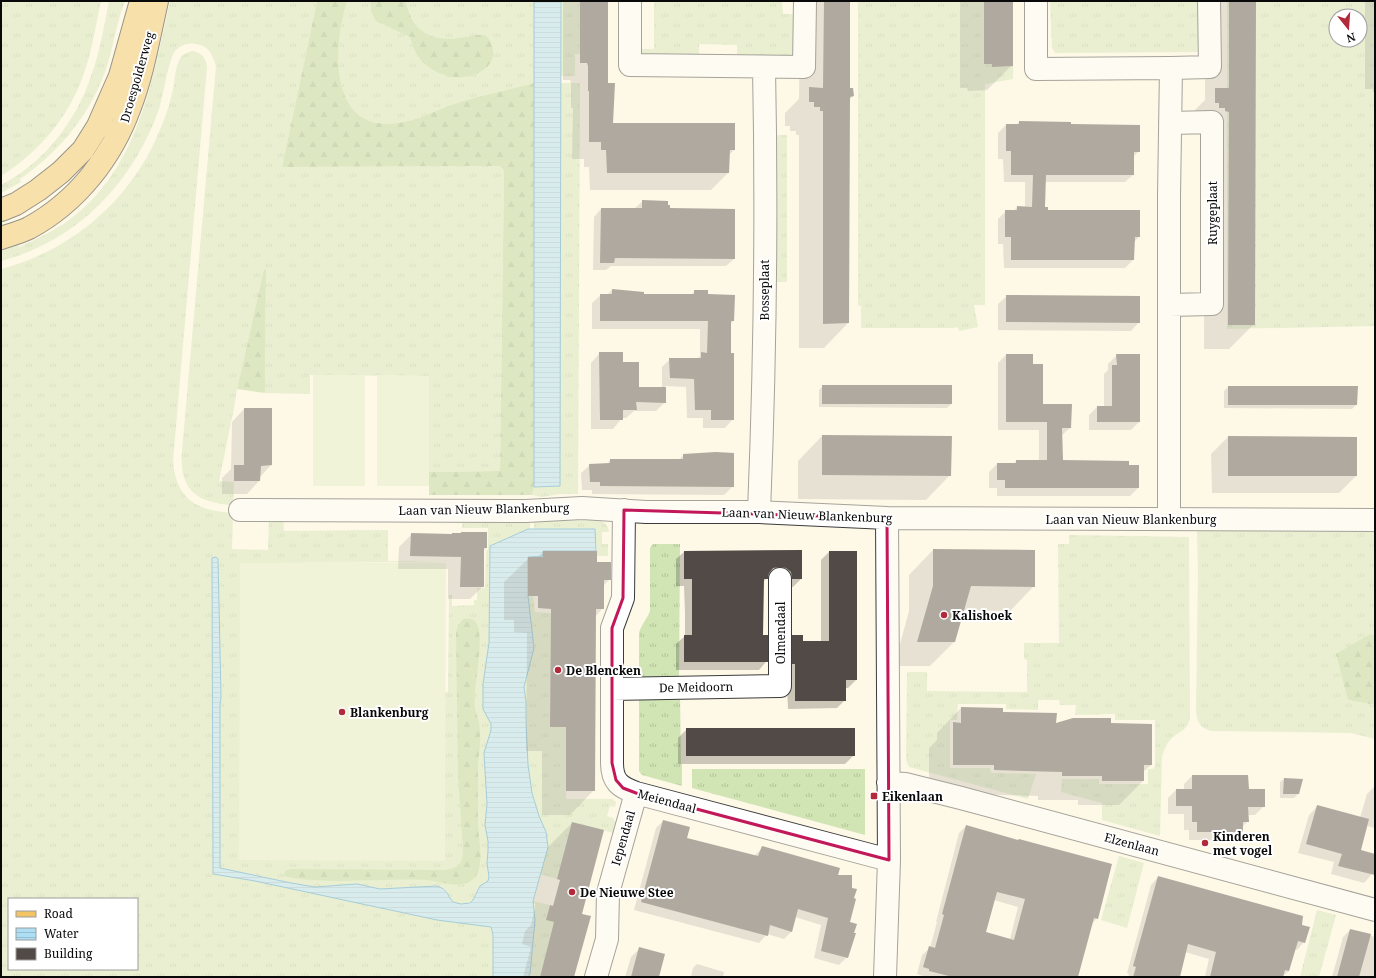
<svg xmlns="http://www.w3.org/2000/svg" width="1376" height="978" font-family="'Noto Serif',serif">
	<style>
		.grass { fill: url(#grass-tufts); fill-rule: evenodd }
		.forest { fill: url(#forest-firs) }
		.pitch { fill: #e2edc5 }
		.water { fill: url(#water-rules); stroke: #3998c6 }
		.shadow { fill: #0003; fill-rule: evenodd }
		.building { fill: #514a47; fill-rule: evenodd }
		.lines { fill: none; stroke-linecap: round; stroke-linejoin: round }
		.minor-casing { stroke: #3c3c3c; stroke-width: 24 }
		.major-casing { stroke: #1a1a1a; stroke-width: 24 }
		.minor { stroke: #fff; stroke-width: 22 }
		.major { stroke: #f2c463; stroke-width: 22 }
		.marked { fill: none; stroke: #c2185b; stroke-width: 3; stroke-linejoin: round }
		.poi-dot { fill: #b2293a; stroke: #fff; stroke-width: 1.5 }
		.labels { text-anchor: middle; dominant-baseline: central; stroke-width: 4; stroke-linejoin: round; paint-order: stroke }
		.street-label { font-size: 12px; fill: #090909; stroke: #fff }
		.poi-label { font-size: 12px; font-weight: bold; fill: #090909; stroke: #fff; text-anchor: start }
	</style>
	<defs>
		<pattern id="grass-tufts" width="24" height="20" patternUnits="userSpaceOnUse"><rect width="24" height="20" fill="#d1e5b4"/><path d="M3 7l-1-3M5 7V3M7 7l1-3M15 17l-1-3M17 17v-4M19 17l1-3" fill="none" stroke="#b2c399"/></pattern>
		<pattern id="forest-firs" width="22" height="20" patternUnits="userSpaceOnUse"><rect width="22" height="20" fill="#b6d594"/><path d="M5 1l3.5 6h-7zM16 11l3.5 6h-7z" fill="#9bb67e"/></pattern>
		<pattern id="water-rules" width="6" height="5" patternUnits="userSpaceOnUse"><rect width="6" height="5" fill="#aedef3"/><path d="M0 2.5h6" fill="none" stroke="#94bdcf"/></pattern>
	</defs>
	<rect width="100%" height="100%" fill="#fef8e7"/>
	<path class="grass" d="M1,1H101C96,23 93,46 86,67C72,113 42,150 1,176Z
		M109,1H125C117,21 114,42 108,63C93,111 61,151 20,179L21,182L1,193V185C43,164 77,120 91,76C100,52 104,26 109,1Z
		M170,1H317L282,167L499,166L503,169L504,173L500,470L498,471L429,472V376L310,375V394L265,393L266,271L264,269L237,389L234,408L219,481L234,482L233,505C196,503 179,490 182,451L216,66C214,61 213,56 210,52C202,41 184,41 175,51C169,58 163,97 159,109C133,183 77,241 1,261V248L17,242L19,247C35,240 51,232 65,223C138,172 152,82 170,1Z
		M347,1H370L371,11L410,37L419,58L481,34C462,38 439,44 421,31C413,24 409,10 405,1H534V83C508,90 482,95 457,103C439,108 422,119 403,122C343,134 334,80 340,34C341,23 344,12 347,1Z
		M561,1H580V54H575V76H561Z
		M654,1H782L783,14H798L794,55L790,59L737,61V45L699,44V60L644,56L639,49H654Z
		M858,1H984L992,66L1013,64V79L985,84V305H974L978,327L959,331L958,327L953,328H861V306L858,305Z
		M1050,1H1205L1201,52L1055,53L1052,48Z
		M1227,1H1375V326L1227,329ZM1336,16H1360V40H1336Z
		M192,51C201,52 206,58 207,67L173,461C176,500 198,511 233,513L232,549L268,550L269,515H283L284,531L388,530V561L446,562L240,563L445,861V692H448L449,595H452V606L474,605V600H477V588H485L486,550H488V528H462V516L530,520V528L490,546L489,643L483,684V702L484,709L491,724V730L484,753L487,804L485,825L488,841V851L487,863L489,877L488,881L477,891L473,900L466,904L456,903L451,900L445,889L436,886L380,889L357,884L315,887L291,883L220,868V704L221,697L216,557L212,558L213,874L255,881L437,920L491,927L493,935V977H1V269C59,254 111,216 142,165C149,155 154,143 159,132C165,119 170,103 173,89C175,80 175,67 180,59C182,54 187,53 192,51ZM9,899H137V969H9Z
		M560,83H580L578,494H560L541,497L532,495L534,487L560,486Z
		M777,135H787V282H776Z
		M597,520C604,522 608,524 609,532H602V544H608V556H597L595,529H534V521Z
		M1197,531H1375V636L1369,634L1348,700L1375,705V739L1351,733L1211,731C1201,728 1197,723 1196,712L1198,573Z
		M1069,535L1189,537L1190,719C1186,732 1179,731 1171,739C1166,744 1164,751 1162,756L1160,836L1102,820V803L1061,792L1062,779H1099V784H1148V769H1153L1155,766V720H1115V714L1075,715L1076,705H1060L1059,700H1038V710L1006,709V704H958L957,720H950V768H990L991,773L1036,774L1028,799L909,767L906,760L907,672H927V691L1027,692V660L1024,659V643H1059L1058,544H1069Z
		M653,544H680L679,678H639V633C641,625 647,619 650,611V548Z
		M528,596H533L535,612L551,613L550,727H566V799H612L616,802L615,807L610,806L607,816L613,818L619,828L617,834L572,822L557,879L540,874L548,847L546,832L539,816L532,793L528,765L526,723V702L524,687L534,648Z
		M639,693H680L681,764H682V786L642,775L639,771Z
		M692,769H865V835L692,788Z
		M1119,856L1144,863L1127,928L1101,920Z
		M533,901L550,905L546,920L554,922L540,977H528L530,973L535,920Z
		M1317,910L1336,915L1319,977H1300Z"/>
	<path class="forest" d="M317,1H347C344,12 341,23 340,34C334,80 343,134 403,122C422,119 439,108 457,103C482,95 508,90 534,83V487L532,495H429V472L498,471L500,470L504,173L503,169L499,166L282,167Z
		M370,1H405C409,10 412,24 421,30C435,42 455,39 471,36C476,35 482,33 486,36C489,38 491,43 492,46C498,65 479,75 463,77C448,79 430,71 420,59C415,53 412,44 410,37L376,21L371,11Z
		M264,269L266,270L265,393L237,389Z
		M463,619C467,619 471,618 475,621C487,634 472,689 475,708C477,716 480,723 480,731C481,744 478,758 478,771C478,788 478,805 478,822C478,836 482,851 480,864C479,870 477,877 472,880C458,890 441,881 426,880C380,878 332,885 287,877L284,875L285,871L290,869L445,870C460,868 463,863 463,847L458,777L456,632L458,625Z
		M1370,634L1375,636V705L1348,700L1336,654Z"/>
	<path class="pitch" d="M313,375H365V486H313Z
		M377,375L429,376V486H377Z
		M240,563H446L445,861L239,860Z"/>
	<path class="water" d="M534,1H561L560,486L534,487Z
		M528,529H595L596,551H543V556L528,557V596L534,648L524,687L526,702V723L528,765L532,793L539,816L546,832L548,847L533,901L535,920L530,974L528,977H493V935L491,927L437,920L255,881L213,874L212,558L216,557L218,559L221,697L220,704V868L291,883L315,887L357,884L380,889L436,886C448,889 446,894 453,902L461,904L470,903L473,900L480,886L488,881L489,877L487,863L488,851V841L485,825L487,804L484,753L491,730V724L483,709V684L489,643L490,546Z"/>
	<path class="shadow" d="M563,1H607V84L612,124L734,150L729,155L728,173L711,190H590L589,167H584V159H572L573,108H571V84L570,80H563Z
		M800,1H849V89L853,96L849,100L848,323L824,348H799V135H796V131H790V126H785V113L799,99Z
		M960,1H1012V65L987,90L968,91L967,88H960Z
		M1205,1H1255L1254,324L1229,349H1204L1205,136L1191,114L1205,100Z
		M1365,1H1375V91L1373,92V89H1365Z
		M1019,122L1070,125L1139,151L1133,157V175L1125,182H1045L1044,208L1047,211L1139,237L1134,242L1133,260L1125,268H1004L1003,244H998V219L1006,211H1014L1017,207L1025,208V182H1004L1003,159H998V133L1006,125H1016Z
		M643,201L669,209L734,259L726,266H611L606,270H593L594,217L601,209L635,208Z
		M612,290L643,293V295H691L695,291L707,295L733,321L730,325L733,419L725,428H703V418H687L686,387L665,386V402L656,411H634L626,418H622L613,429H591V363L600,353L622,363L638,388H662V367L670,359H697L700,356V329H592V303L601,295H607Z
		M1007,296L1139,322L1131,331L998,330V304Z
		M1006,355L1032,365L1042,405L1070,428L1061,436L1062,461L1138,466V488L1130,496H997V488H989V472L997,464H1014L1016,461H1039V430H998V363Z
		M1117,355L1139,422L1131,430H1089V415L1097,407H1104V374L1108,370V364Z
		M823,386L951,404L947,408L819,407V390Z
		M1228,387L1356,405L1352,409L1224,408V391Z
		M244,409L271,465L260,477L259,481L247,494H222V478L231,469L232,422Z
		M822,436L950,475L926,500L798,499V461Z
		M1228,437L1356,476L1339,493H1212L1211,454Z
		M684,455L733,486L724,495L592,494V490H582L581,473L590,465L607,464L610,460H678Z
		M486,533V548L483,551V586L470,599H448V569H398L399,547L412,534L452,535Z
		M933,550L1034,586L1010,611L963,610L954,642L930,666H894L909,611V575Z
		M801,551V579L793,587H785L772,574L767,575V578L763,582L762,636L766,662L759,670H676V644L685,636V613L684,586H676V559L684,552Z
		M543,552L596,563L610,579L603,586V608L595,617L594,790L570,815H542V751H526L527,633L514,632V620H504V582L529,558H537Z
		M829,552H856V680L848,688H845V700L837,708L788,709L785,644L793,636L802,642H821V560Z
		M961,708L1002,713L1055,724H1110L1151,765L1143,772V781L1119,805H1078V800H1038V796L970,794L929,789V748L937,740V733Z
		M687,729L854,755L845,764H678V738Z
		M1192,776L1248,790L1264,806L1255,815H1248V821L1242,827V831L1234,840H1189V830H1184V814H1168V798L1176,790H1184V784Z
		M1284,779L1298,794L1294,798H1280V782Z
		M1375,786V828L1367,826L1360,851L1375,855V865L1372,874L1364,883L1331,874L1334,862L1298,853L1309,815L1318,806L1360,818L1367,794Z
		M663,821L685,838L754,856L763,847L837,876L849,923L853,934L847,957L839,965L814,958L821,925L795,917L792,931L784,939L767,934L759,943L634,910L656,828Z
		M572,823L580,914L574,977H523L531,947L522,944L525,931L531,925L536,904L533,903L548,847Z
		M966,826L1097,918L1091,925L1077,977H922L923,976L917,974L922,955L930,948L937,922H936L959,833ZM994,900L1018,907L1010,939L985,933Z
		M1158,877L1301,926L1304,942L1297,950L1295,949L1289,971L1282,977H1205L1209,959L1185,952L1178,977H1128L1129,974L1127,973L1151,885Z
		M1350,930L1375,937V977H1332L1343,937Z
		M639,949L658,977H625L631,957Z
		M697,964L724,972L723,977H691L693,968Z"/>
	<path class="building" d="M580,1H608V83H615L613,123H735V150H730L729,173H607L606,150H601V142H589V91H588V66L587,63H580Z
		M824,1H850V88H853L854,96L850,97L849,323L823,324V111H820V107H814V102H809V87L823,88Z
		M984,1H1013V66L992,67V64H984Z
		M1229,1H1256L1255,325H1228L1229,112L1225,111V108H1219V103H1215V88H1229Z
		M1019,121L1071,122V124L1140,125V152H1134V175H1046L1045,207H1048V210H1140V237H1135L1134,260H1011V237H1005V210H1017V206L1032,207L1033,175H1011V151H1006V124H1019Z
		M642,200L668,201V205H670V208L735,209V259L615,258L614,263H600L601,208H642Z
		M612,289L644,292V294H694V290H708V294L735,295L734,321H731V353H734V420H711V410H695L694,379L670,378L669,358H701V352L707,353L708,321H600V294H612Z
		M1006,295L1140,296V323L1006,322Z
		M599,352H623V362H639V387H666V403L636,402L637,410H623V420H600Z
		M1006,354H1033V364H1043V404H1072L1071,428H1062L1063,460L1129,461V465H1139V488H1005V480H997V463H1016V460H1047V422H1006Z
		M1116,354H1140V422H1097V406H1112V365H1117Z
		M822,385H952V404H822Z
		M1228,386H1358L1357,405H1228Z
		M244,408H272V465L261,466L260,481H234V465H244Z
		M822,435L952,436L951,476L822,475Z
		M1228,436L1357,437V476H1228Z
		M716,452L734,453V487L600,486V482H590L589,464L610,463V459H683V454Z
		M461,532H487V548H484V587H460L461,557L410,556L411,533L452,534V533H461Z
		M933,549L1035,550V587L971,586L955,642H917L933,586Z
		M802,550V579H792L791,572L786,568L780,567L773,568L769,573L768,579H764L763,635H768V662H684V635H692V579H684V551Z
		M543,551H597V562H611V580H604V609H596L595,791H566V727H550L551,609L538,608V596H528V557H543Z
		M829,551H857V680H846V701H795V664H792V635H803V641H829Z
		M961,707L1003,708V712L1057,713L1056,723L1073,718H1111V723L1152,724V765H1144V781H1102V776H1062V772L994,770V765H953V722L961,723Z
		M686,728H855V756H686Z
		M1192,775H1248L1249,789H1265V807H1248L1249,822H1243V832H1197V822H1192V806H1176V789H1192Z
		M1284,778L1303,779L1299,794H1283Z
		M1317,805L1369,819L1361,850L1375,854V875L1338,866L1342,854L1306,844Z
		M663,820L690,827L687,838L758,856L762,846L840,868L838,875H852V888L857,889L854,898L856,899L850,922L857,924L854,933H856L848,958L821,951L828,918L798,909L792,932L770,925L768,936L641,902Z
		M572,822L604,830L582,914L591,916L574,977H540L554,922L546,920L550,905L553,906L560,880L557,879Z
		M966,825L1018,840L1019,839L1112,864L1098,919L1094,918L1078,977H953L929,971V969L923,967L929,946L935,948L944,915L942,914ZM997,892L1025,899L1014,940L986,932Z
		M1158,876L1303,916L1302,925L1310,927L1305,943L1298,941L1289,971L1285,970L1283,977H1210L1216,952L1188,944L1180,977H1133L1136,967L1133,966Z
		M1350,929L1371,934L1359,977H1337Z
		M639,947L665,954L659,977H631Z"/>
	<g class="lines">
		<g class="minor-casing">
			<path id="minor" d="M630,1V65L804,67L805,1
				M1036,1V69L1171,68L1210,67L1209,1
				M1169,305L1212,304V122L1170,123
				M240,510L526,511L582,508L646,512H759L887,518L1375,520
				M624,510L623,598L612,628V763C612,782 620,787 636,793L889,860
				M759,512C765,364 767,215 764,67
				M1169,519V196L1171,68
				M612,689L780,686V579
				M888,783L905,784L961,798L1375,910
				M596,977L607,939L608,893L636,793
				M885,977L889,860L887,518"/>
		</g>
		<g class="major-casing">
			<path id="major" d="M1,210L16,204L38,190L61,172L83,150L98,126L120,76L141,1
				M1,238C10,235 21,232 29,228C77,202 112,157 130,107C143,73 149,36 157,1"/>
		</g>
		<use href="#minor" class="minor"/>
		<use href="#major" class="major"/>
	</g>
	<path d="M0 0H1376V978H0ZM624,510L887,518L889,860L636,793L623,788L616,780L612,763V628L623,598Z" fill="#fef8e7" fill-opacity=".55" fill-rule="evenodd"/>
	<path class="marked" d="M624,510L887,518L889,860L636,793L623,788L616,780L612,763V628L623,598Z"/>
	<g class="poi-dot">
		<circle cx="944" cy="615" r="4"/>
		<circle cx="558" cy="670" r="4"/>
		<circle cx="342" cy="712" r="4"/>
		<rect x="870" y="792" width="8" height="8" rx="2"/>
		<circle cx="1205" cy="843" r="4"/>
		<circle cx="572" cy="892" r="4"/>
	</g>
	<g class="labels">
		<g class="street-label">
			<text transform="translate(137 77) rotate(-74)">Droespolderweg</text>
			<text transform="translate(1212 213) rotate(-90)">Ruygeplaat</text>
			<text transform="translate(764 290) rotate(-90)">Bosseplaat</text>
			<text transform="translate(484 509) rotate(-1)">Laan van Nieuw Blankenburg</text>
			<text transform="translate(807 515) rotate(2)">Laan van Nieuw Blankenburg</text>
			<text x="1131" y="519">Laan van Nieuw Blankenburg</text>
			<text transform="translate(780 633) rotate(-90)">Olmendaal</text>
			<text transform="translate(696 687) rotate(-1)">De Meidoorn</text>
			<text transform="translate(667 801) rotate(15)">Meiendaal</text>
			<text transform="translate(623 838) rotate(-74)">Iependaal</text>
			<text transform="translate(1132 844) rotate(15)">Elzenlaan</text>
		</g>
		<g class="poi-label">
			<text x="952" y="615">Kalishoek</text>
			<text x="566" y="670">De Blencken</text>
			<text x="350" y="712">Blankenburg</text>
			<text x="882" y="796">Eikenlaan</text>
			<text x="1213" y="836">Kinderen<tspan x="1213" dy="14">met vogel</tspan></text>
			<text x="580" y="892">De Nieuwe Stee</text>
		</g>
	</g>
	<rect width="1376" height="978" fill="none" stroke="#090909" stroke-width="4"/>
	<rect x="8" y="898" width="130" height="72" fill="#ffffff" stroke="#9d9d9d"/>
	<rect x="16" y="911" width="20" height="6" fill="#f2c463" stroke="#9d9d9d"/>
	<text x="44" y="918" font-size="12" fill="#090909">Road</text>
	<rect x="16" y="928" width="20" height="12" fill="url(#water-rules)" stroke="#9d9d9d"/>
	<text x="44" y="938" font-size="12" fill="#090909">Water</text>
	<rect x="16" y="948" width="20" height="12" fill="#514a47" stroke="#9d9d9d"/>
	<text x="44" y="958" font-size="12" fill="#090909">Building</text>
	<g transform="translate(1348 28) rotate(163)"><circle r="19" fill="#ffffff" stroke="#9d9d9d"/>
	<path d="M0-3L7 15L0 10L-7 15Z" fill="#b2293a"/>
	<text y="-6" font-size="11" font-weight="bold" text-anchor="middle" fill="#090909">N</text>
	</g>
</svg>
